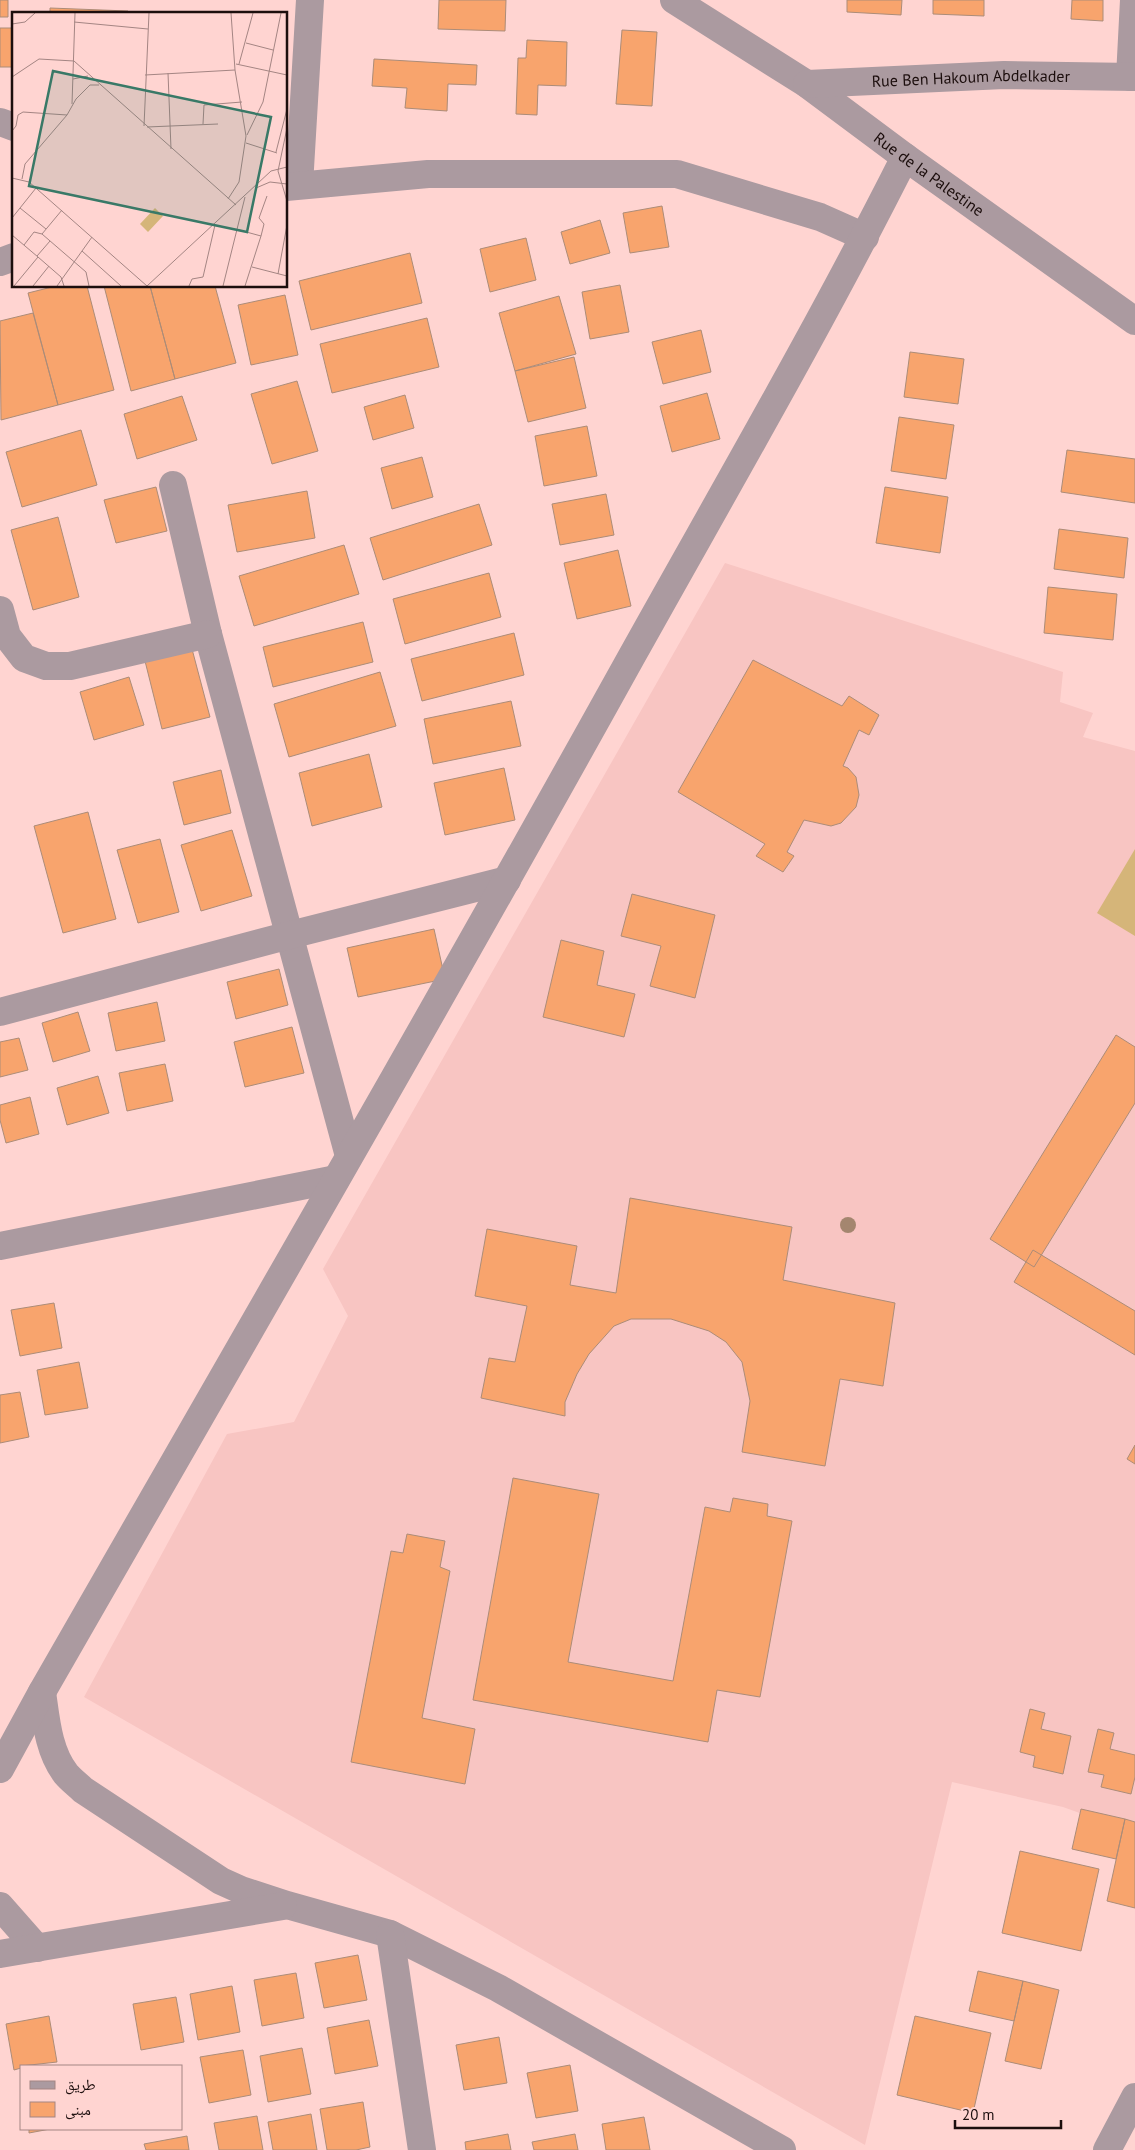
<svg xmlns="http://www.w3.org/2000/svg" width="1135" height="2150" font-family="'PT Sans','Noto Naskh Arabic',sans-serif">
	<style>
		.built { fill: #f8c5c2 }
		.green { fill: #d5b579 }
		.building { fill: #f8a46d; stroke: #ac8c78 }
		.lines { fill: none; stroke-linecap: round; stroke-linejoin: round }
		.minor { stroke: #ab9aa0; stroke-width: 28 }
		.tree { fill: #a4866f }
		.labels { text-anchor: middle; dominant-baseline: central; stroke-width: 5; stroke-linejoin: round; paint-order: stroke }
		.street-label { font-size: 16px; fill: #1c0e0d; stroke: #ffd4d1 }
		.inset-road { fill: none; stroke: #a48583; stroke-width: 1 }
		.view { fill: #397967; fill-opacity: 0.15; stroke: #397967; stroke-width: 2.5 }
		.inset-edge { fill: none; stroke: #1c0e0d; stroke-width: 2.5 }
	</style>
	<rect width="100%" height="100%" fill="#ffd4d1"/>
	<path class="built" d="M725,563L1063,672L1060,702L1093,713L1083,737L1135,751V1833L1063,1807L952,1782L865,2145L84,1697L227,1434L294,1422L348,1316L323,1269Z"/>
	<path class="green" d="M1135,849V936L1097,913Z"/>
	<path class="building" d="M0,0H8V17H0Z
		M439,0H506L505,31L438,29Z
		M847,0H902L901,15L847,12Z
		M933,0H984V16L933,14Z
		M1072,0H1103V21L1071,19Z
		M50,8L128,11V14H50Z
		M0,28H14V67H0Z
		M622,30L657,32L652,106L616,104Z
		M527,40L567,42L566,86L538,85L537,115L516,114L518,58H526Z
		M374,59L477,65L476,85L448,84L447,111L405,108L407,88L372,86Z
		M662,206L669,247L630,253L623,213Z
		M600,220L610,253L570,264L561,232Z
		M526,238L536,280L490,292L480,249Z
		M410,253L422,303L311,330L299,281Z
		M620,285L629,332L590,339L582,292Z
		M56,286H87L114,390L58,405L28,293Z
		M104,286H150L175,379L131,391Z
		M150,286H215L236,363L175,379Z
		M285,295L298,355L251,365L238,305Z
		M559,296L576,354L515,371L499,313Z
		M33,313L58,405L1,420L0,321Z
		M427,318L439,367L332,393L320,344Z
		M701,330L711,372L663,384L652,342Z
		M910,352L964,359L958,404L904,397Z
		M574,357L586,408L528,422L515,371Z
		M297,381L318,451L272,464L251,394Z
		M707,393L720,439L672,452L660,406Z
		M405,395L414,428L373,440L364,407Z
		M182,396L197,440L137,459L124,414Z
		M899,417L954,425L946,479L891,471Z
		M587,426L597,476L544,486L535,436Z
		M81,430L97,485L22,507L6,452Z
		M1067,450L1135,459V503L1061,492Z
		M422,457L433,497L392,509L381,468Z
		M156,487L167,531L116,543L104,500Z
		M885,487L948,497L940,553L876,543Z
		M307,491L315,538L237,552L228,505Z
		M606,494L614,535L560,545L552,504Z
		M479,504L492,545L383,580L370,538Z
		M58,517L79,597L33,610L11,530Z
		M1059,529L1128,538L1124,578L1054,569Z
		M344,545L359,594L254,626L239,576Z
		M618,550L631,606L577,619L564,563Z
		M489,573L501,617L405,644L393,599Z
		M1048,587L1117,594L1113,640L1044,633Z
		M363,622L373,662L273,687L263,647Z
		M514,633L524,675L422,701L411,659Z
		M192,649L210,717L162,729L145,661Z
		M753,660L842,706L849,696L879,715L869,735L859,730L843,766L848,768L856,777L859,795L856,807L841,823L831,826L804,820L787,852L794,856L783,872L756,856L765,844L678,792Z
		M380,672L396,726L289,757L274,704Z
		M129,677L144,725L94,740L80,692Z
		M511,701L521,746L433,764L424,719Z
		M369,754L382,807L312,826L299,773Z
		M504,768L515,820L445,835L434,783Z
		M221,770L231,813L184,825L173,782Z
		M88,812L116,919L63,933L34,826Z
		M232,830L252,896L201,911L181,845Z
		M160,839L179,912L138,923L117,850Z
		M632,894L715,915L695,998L650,986L661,946L621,936Z
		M434,929L445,979L358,997L347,948Z
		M561,940L604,951L597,985L635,994L624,1037L543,1017Z
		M279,969L288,1005L236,1019L227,982Z
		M157,1002L165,1041L116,1051L108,1013Z
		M78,1012L90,1051L53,1062L42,1023Z
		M292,1027L304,1073L245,1087L234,1042Z
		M1116,1035L1135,1047V1103L1034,1267L990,1239Z
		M19,1038L28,1070L0,1077V1042Z
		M165,1064L173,1101L127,1111L119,1073Z
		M98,1076L109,1113L67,1125L57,1088Z
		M30,1097L39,1134L6,1143L0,1120V1105Z
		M630,1198L792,1227L783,1280L895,1303L883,1386L840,1379L825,1466L742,1452L750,1401L742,1362L726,1342L709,1331L671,1319H631L614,1326L589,1354L577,1374L565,1402V1416L481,1398L489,1358L515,1362L527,1306L475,1296L487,1229L577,1246L570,1285L616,1293Z
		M1033,1250L1135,1311V1355L1014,1282Z
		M54,1303L62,1348L20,1356L11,1310Z
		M79,1362L88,1408L45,1415L37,1370Z
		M20,1392L29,1437L0,1443V1395Z
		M1135,1445V1464L1127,1459Z
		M513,1478L599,1494L568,1662L673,1681L705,1507L730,1512L733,1498L768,1504L767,1516L792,1521L760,1697L717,1690L708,1742L473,1700Z
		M407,1534L445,1541L440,1567L450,1571L422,1718L475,1729L465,1784L351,1762L391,1551L403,1553Z
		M1030,1709L1045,1713L1041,1729L1071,1736L1063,1774L1033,1767L1035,1756L1020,1752Z
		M1098,1729L1114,1733L1110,1749L1135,1755V1777L1131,1794L1101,1787L1104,1775L1088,1772Z
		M1081,1809L1125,1819L1116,1859L1072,1849Z
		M1125,1819L1135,1822V1908L1107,1901Z
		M1020,1851L1099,1869L1081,1951L1002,1933Z
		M358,1955L367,2000L324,2008L315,1963Z
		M978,1971L1023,1981L1014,2021L969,2011Z
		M296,1973L304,2018L262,2026L254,1980Z
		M1023,1981L1059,1990L1041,2069L1005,2061Z
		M232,1986L240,2032L198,2040L190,1994Z
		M176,1997L184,2042L141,2050L133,2004Z
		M49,2016L57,2062L21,2066V2068L14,2070L6,2024Z
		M915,2016L991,2033L973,2113L897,2095Z
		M369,2020L378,2066L335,2074L327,2028Z
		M499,2037L507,2083L464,2090L456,2045Z
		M302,2048L311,2094L268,2102L260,2056Z
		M243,2050L251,2095L209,2103L200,2057Z
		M570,2065L578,2111L536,2118L527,2073Z
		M363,2102L370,2147L356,2150H327L320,2109Z
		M311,2114L317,2150H273L268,2122Z
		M257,2116L263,2150H219L214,2123Z
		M644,2117L650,2150H606L602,2124Z
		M29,2129H50L29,2133Z
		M508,2134L511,2150H466L465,2142Z
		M575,2134L578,2150H534L532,2142Z
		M187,2136L189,2150H146L144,2144Z"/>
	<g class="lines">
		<g class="minor">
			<path id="s1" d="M674,0L807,84L905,157L1135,321"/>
			<path d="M1130,77L1134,0"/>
			<path id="s2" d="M807,84L1004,75L1135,77"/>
			<path d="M0,122L14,127"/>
			<path d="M299,185L310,0"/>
			<path d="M286,187L428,174H677L820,217L865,237"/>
			<path d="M0,262L14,257"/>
			<path d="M173,485L208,634L349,1156"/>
			<path d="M0,610L7,636L24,658L46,666H70L208,634"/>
			<path d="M0,1012L290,935L507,880"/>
			<path d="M0,1246L336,1179"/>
			<path d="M42,1692C46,1719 48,1751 66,1774C71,1780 78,1785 83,1790L221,1881L241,1890L287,1905L390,1934L498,1988L782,2150"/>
			<path d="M0,1769L42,1692C240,1347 440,1002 633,654C725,489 820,326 905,157"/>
			<path d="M0,1906L37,1948"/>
			<path d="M390,1934L422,2150"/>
			<path d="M0,1954L283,1906"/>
			<path d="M1107,2150L1135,2097"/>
		</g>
	</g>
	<circle class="tree" cx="848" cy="1225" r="8"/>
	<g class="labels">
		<g class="street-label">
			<text stroke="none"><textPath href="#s2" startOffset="164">Rue Ben Hakoum Abdelkader</textPath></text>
			<text stroke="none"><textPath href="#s1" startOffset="309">Rue de la Palestine</textPath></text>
		</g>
	</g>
	<g transform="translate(12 12)">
		<rect width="275" height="275" fill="#ffd4d1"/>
		<path d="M143,196L151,204L136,220L128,212Z" fill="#d5b579"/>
		<path class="inset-road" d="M62,10L136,17M0,12L13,10L23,1M234,31L261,38M62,49L224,193M224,52L275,63M227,52L241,1M156,61L159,137M133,63L223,58M0,65L27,47L62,49M61,67L76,64M60,92L63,1M191,112L192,93L230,90M132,114L137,1M135,115L206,112M275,116L266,159L275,189M0,119L4,114L6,103L11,100L55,103M235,123L251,90L269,1M234,131L265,141M264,140L275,97M0,166L17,170L135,274M10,167L13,152L55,103L64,87L78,73H87M244,176L258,170L275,172M216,187L227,170L234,124L223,58L219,1M8,196L34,217M50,198L30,222L74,260L77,274M0,206L24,176M227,218L249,224L233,274M0,223L26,245L2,274M249,224L252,212L247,206L255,184M12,233L22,220L30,222M70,239L109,274M25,244L38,229M26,245L49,265L52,274M240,255L275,264M266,262L275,213M21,274L37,254M45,274L80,225M135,274L259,159L275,155M177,274L180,267L191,265L203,213M211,274L233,185"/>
		<path class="view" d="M41,59L259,105L235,220L17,174Z"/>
		<rect width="275" height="275" class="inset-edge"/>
	</g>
	<rect x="20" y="2065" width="162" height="65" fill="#ffd4d1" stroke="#a48583"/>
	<rect x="30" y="2081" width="25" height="8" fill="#ab9aa0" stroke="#a48583"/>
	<text x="65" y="2090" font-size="15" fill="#1c0e0d">طريق</text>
	<rect x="30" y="2102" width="25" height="15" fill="#f8a46d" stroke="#a48583"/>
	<text x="65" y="2115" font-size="15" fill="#1c0e0d">مبنى</text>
	<path d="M955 2120v8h106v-8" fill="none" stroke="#1c0e0d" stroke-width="2.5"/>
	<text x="962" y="2120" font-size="15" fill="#1c0e0d" stroke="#ffd4d1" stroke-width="4" paint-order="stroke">20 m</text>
</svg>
